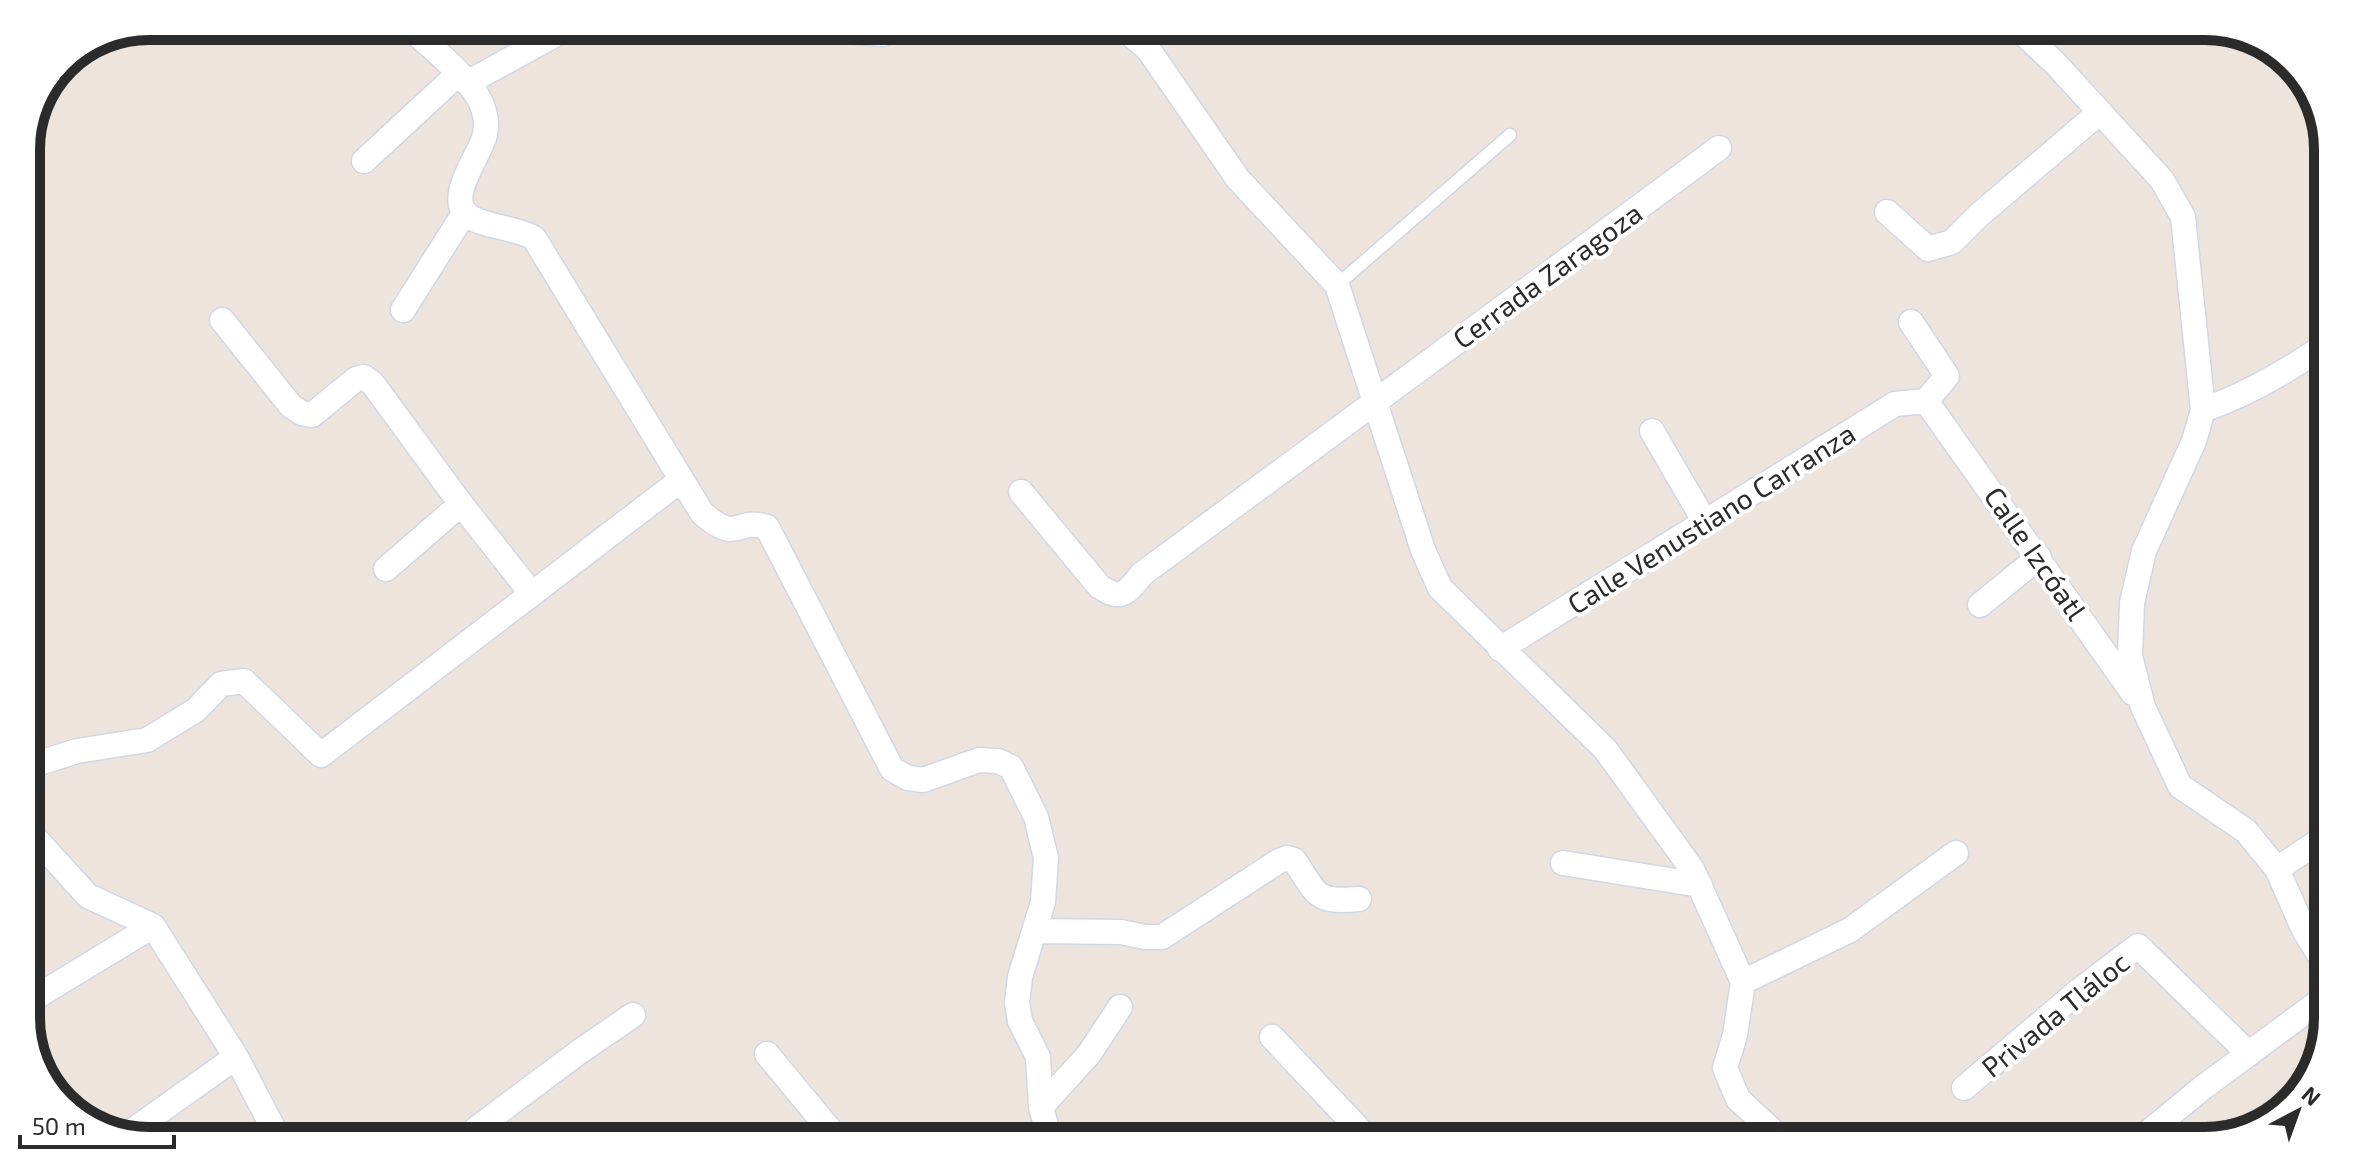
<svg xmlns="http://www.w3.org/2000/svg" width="2354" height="1167" font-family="'Exo 2',sans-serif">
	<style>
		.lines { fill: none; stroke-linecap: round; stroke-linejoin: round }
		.lane-casing { stroke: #d2d7e4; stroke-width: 15 }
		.street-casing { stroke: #d2d7e4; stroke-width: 27 }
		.lane { stroke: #fff; stroke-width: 12 }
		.street { stroke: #fff; stroke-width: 24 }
		.labels { text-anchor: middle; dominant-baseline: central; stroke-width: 8; stroke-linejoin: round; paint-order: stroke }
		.street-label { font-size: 28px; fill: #2b2b2b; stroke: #fff }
		.rim { fill: none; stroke: #2b2b2b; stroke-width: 10 }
	</style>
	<rect width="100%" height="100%" fill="#ede5dd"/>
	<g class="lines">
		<g class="lane-casing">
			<path id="lane" d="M1337,285L1510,135"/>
		</g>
		<g class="street-casing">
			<path id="street" d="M408,26C429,46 475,81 483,108C486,117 487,129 484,138C478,157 449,195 465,213C479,227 516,227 534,238L702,513C738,545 736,517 767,527L892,769L908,778L923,780L979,760L998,761L1011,767L1036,817L1046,858L1043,902L1020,977L1017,1003L1020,1021L1038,1057L1041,1107L1050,1141
				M781,26L882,34L908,26
				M1108,26L1129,33L1148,49L1238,179L1337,285L1423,550L1440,588L1605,749L1692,869L1743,982L1735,1035L1725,1068L1738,1099L1783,1141
				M2015,26L2054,62L2162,180L2183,217L2203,410L2194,441L2144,551L2132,603L2130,656L2143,707L2180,786L2246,831L2277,869L2304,930L2328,969
				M467,83L571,26
				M364,161L458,74
				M1887,212L1928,249L1952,242L1979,215L2100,112
				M403,310L465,212
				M222,320L291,406L302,413L312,415L356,379L364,377L373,384L461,504L532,594
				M1911,322L1947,376L1926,401
				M1926,401L2133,693
				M2203,410C2249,394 2288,371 2328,343
				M1652,431L1705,522
				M1021,492L1099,586C1121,602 1127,593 1142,574L1719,148
				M386,569L461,504
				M1980,605L2039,557
				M1500,649L1895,404L1926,401
				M26,771L39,763L77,751L147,740L196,710L221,684L244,681L321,755L681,480
				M26,828L88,896L153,926L236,1057L280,1141
				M1563,863L1700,885
				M2277,869L2328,835
				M1036,931L1121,932L1145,937H1162L1279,861L1287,858L1294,860C1318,895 1314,903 1359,899
				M1743,982L1850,930L1956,853
				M26,1003L153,926
				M1272,1037L1370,1141
				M767,1054L839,1141
				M1964,1088L2080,990L2138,946L2249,1054
				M1041,1107L1089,1054L1120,1007
				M125,1136L236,1057
				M639,1138L642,1141
				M460,1141L579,1052L633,1015
				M2138,1141L2201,1089L2328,995"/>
		</g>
		<use href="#lane" class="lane"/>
		<use href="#street" class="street"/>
	</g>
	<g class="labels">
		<g class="street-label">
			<text transform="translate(1547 275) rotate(-36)">Cerrada Zaragoza</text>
			<text transform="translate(1711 518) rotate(-32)">Calle Venustiano Carranza</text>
			<text transform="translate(2036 553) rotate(55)">Calle Izcóatl</text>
			<text transform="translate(2055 1014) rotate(-39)">Privada Tláloc</text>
		</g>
	</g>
	<path d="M0 0H2354V1167H0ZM149 40H2205A109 109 0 0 1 2314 149V1018A109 109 0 0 1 2205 1127H149A109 109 0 0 1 40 1018V149A109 109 0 0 1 149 40Z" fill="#fff" fill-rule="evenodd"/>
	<path class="rim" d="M149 40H2205A109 109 0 0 1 2314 149V1018A109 109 0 0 1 2205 1127H149A109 109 0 0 1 40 1018V149A109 109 0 0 1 149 40Z"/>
	<g transform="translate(2298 1111) rotate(41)" stroke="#ffffff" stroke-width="6" paint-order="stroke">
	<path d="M0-6L14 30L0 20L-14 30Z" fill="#2b2b2b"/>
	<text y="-12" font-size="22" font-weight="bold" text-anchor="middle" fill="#2b2b2b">N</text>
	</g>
	<path d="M20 1135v12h154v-12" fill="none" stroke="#2b2b2b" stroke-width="4"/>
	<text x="32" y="1135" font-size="24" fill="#2b2b2b" stroke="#ffffff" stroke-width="6" paint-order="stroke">50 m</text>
</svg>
